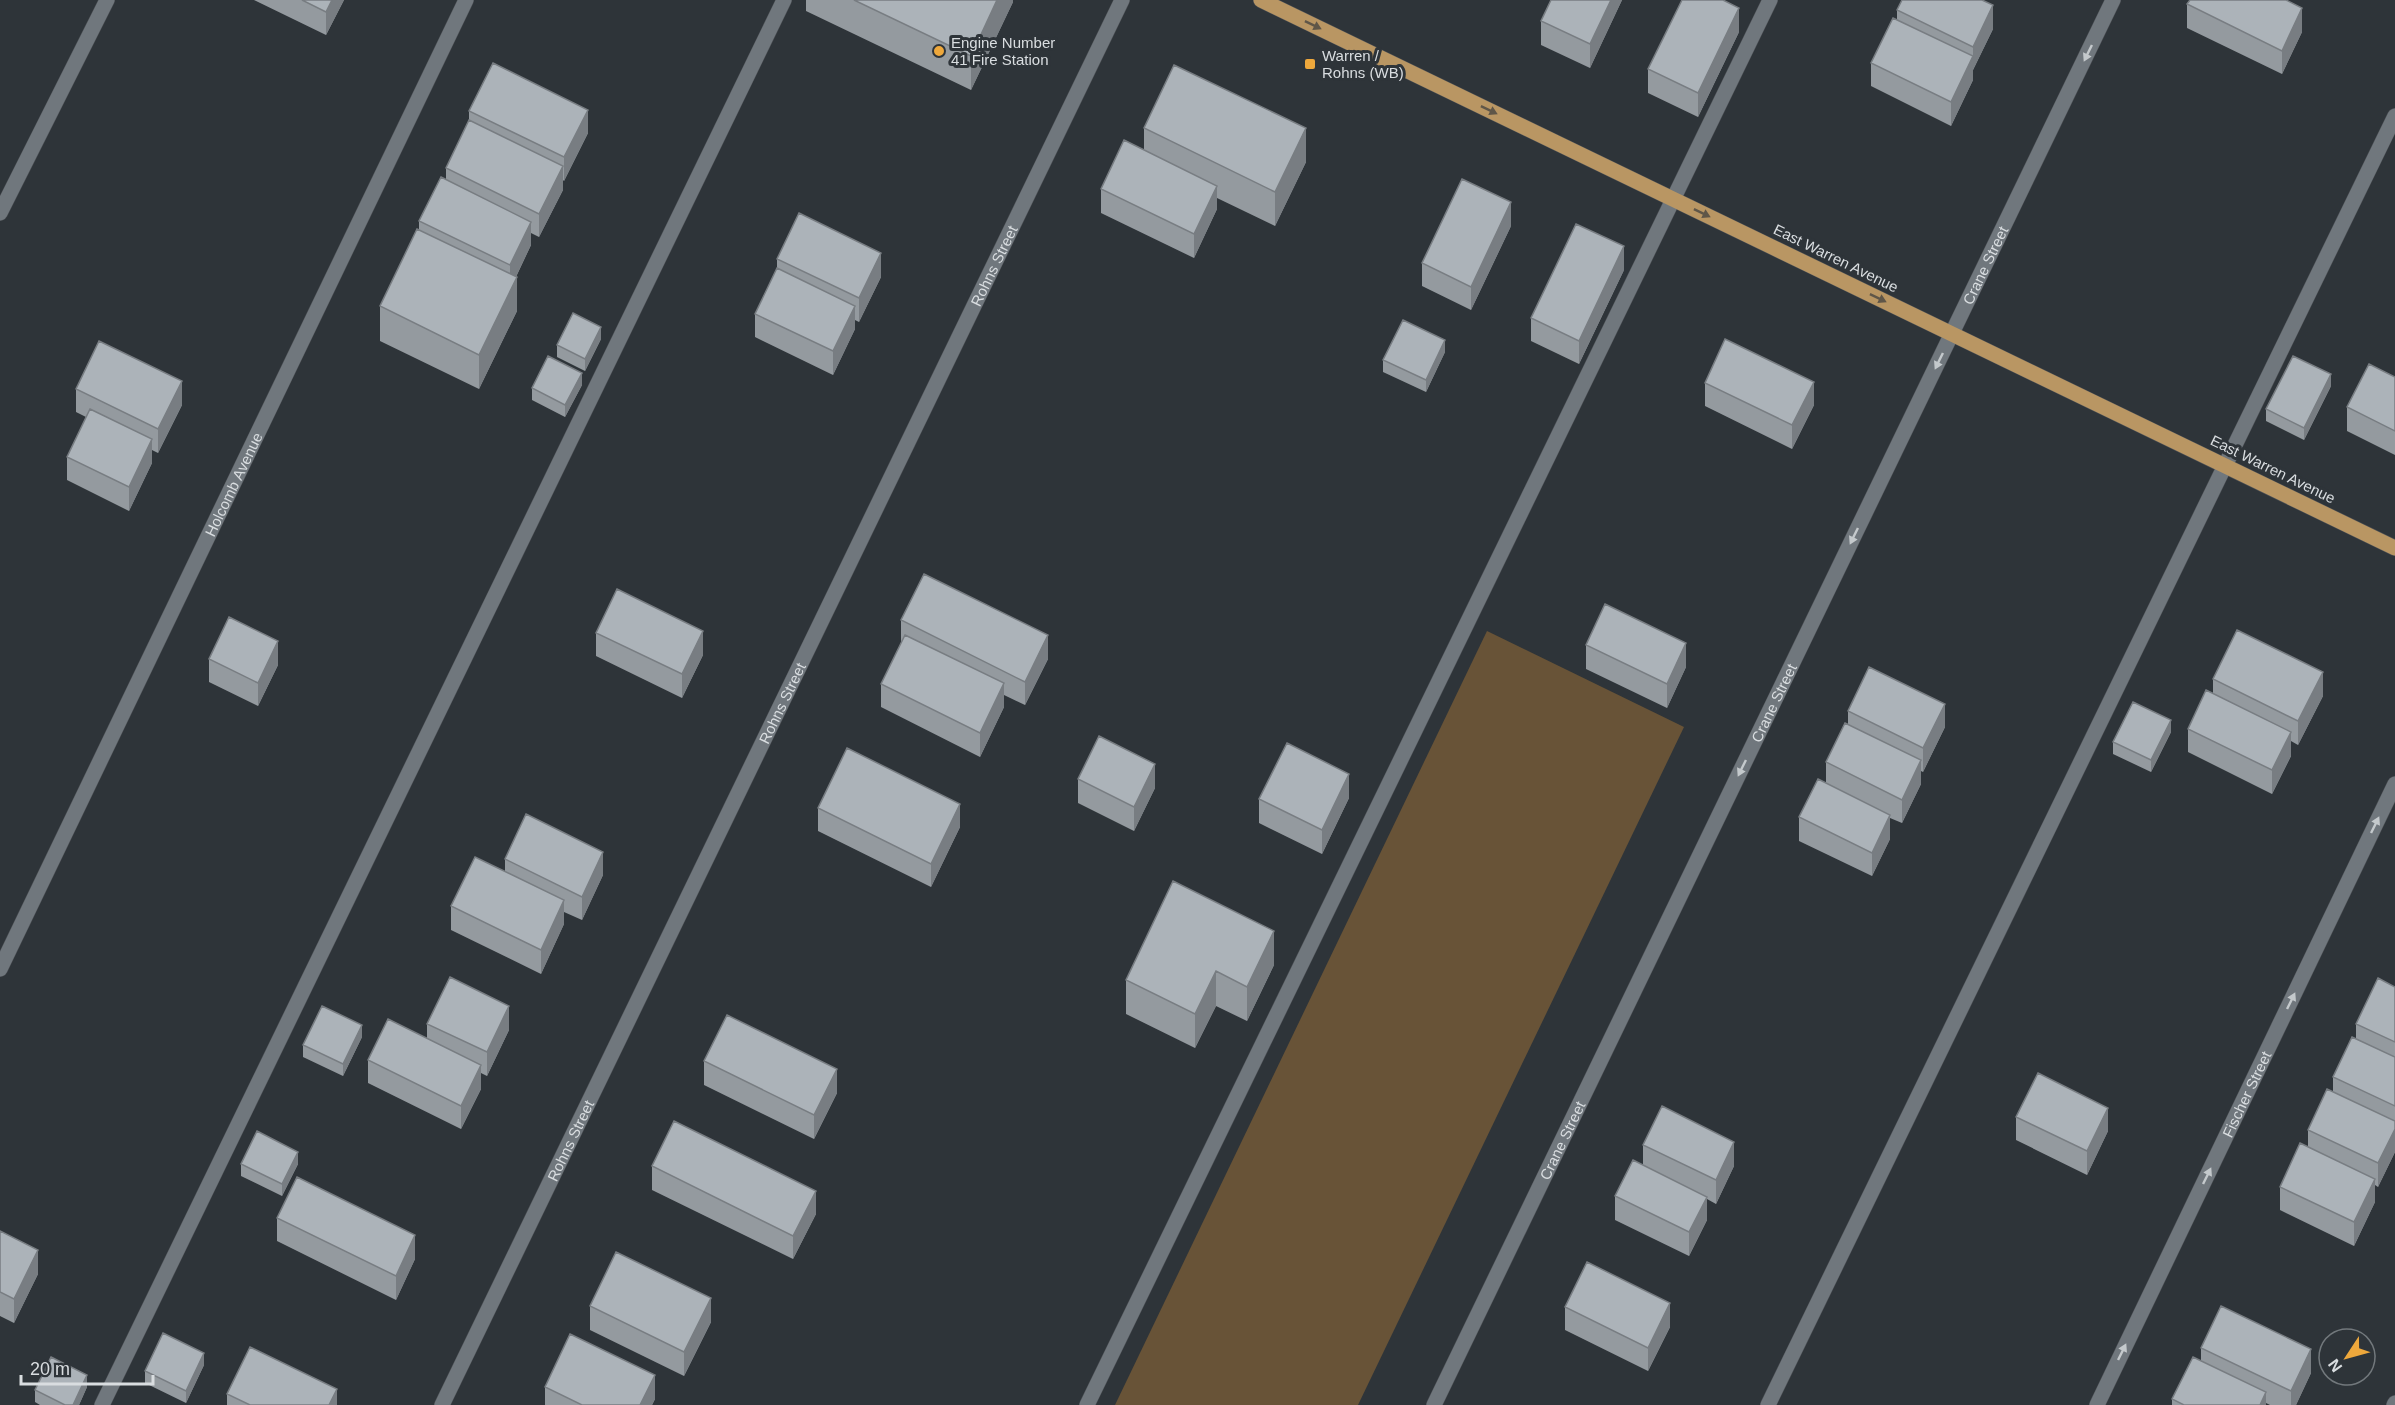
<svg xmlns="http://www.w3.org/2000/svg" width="2395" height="1405" font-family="Helvetica,sans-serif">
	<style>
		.green { fill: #685337 }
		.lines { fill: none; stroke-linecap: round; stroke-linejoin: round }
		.minor-casing { stroke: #4d5156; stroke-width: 16 }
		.major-casing { stroke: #4d5156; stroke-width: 16 }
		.minor { stroke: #70777d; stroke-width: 15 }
		.major { stroke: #b99663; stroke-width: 15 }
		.wall { fill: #949a9f }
		.shaded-wall { fill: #787d82 }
		.building { fill: #acb3b9; stroke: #787d82; stroke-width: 1.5 }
		.oneway { fill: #5f5648 }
		.oneway2 { fill: #c4c9cc }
		.poi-dot { fill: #eea83c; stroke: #2e3439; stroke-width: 2 }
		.labels { text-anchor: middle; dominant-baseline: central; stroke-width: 6; stroke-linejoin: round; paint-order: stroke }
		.poi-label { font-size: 15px; fill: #d9dde0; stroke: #2e3439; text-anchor: start }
		.street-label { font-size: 15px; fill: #d9dde0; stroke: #2e3439 }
	</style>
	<rect width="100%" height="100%" fill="#2e3439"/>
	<path class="green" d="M1487,631L1684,727L1358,1405H1115Z"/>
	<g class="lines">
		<g class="minor-casing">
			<g id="minor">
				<path d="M0,213L107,0"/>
				<path id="s1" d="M0,969L466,0"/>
				<path d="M102,1405L784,0"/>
				<path id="s2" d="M442,1405L1122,0"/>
				<path d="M1087,1405L1770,0"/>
				<path id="s3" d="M1434,1405L2113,0"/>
				<path d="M1768,1405L2395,116"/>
				<path id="s4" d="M2097,1405L2395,784"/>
				<path d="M2394,1405L2395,1403"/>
			</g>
		</g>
		<g class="major-casing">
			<path id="major" d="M1261,0L2395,548"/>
		</g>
		<use href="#minor" class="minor"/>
		<use href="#major" class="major"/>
	</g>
	<path class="wall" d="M254,0H344L326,35Z
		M806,0H1013V2L971,90L806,11Z
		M1551,0H1622L1590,68L1541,45V21Z
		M2187,4L2302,32L2282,74L2187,28Z
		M1897,10L1993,29L1973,70V80L1951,126L1871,86V63L1897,20Z
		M1739,32L1698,117L1648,93V69Z
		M469,111L588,133L564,181L563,180V190L539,237L531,233V245L516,277L517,311L479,389L380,341V306L419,230V221L446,180V168L469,120Z
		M1144,128L1306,162L1275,226L1217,198V209L1194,258L1101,213V189L1144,150Z
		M1511,226L1471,310L1422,286V263Z
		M777,259L881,277L859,322L855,320V329L833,375L755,337V314L777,268Z
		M1624,270L1579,364L1531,341V318Z
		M601,339L585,371L557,357V345Z
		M1445,352L1426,392L1383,372V360Z
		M2395,377V455L2347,431V407Z
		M1705,383L1814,405L1792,449L1705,406Z
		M582,385L565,417L532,400V388Z
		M2331,386L2304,440L2266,421V409Z
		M76,389L182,405L158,453L152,450V463L129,511L67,480V457L86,417L76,412Z
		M901,620L1048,659L1025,705L1004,695V707L980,757L881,707V684L901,643Z
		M596,633L703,655L682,698L596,656Z
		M1586,645L1686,667L1667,708L1586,669Z
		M209,659L278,665L258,706L209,682Z
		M2213,679L2323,696L2298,745L2291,741V756L2272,794L2188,752V729L2213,694Z
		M1848,711L1945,727L1923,772L1921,771V784L1902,823L1890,818V839L1872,876L1799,841V817L1826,783V762L1848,724Z
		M2171,732L2151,772L2113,754V742Z
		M1078,779L1155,788L1134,831L1078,803Z
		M1349,798L1322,854L1259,823V799Z
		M818,808L960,827L931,887L818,831Z
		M505,859L603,875L582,920L564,912V924L541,974L451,930V906L505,871Z
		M1274,965L1247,1021L1216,1006L1195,1048L1126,1014V980Z
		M2395,987V1152L2378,1187L2375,1185V1202L2354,1246L2280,1210V1187L2308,1147V1130L2333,1092V1077L2356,1039V1024Z
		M427,1024L509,1030L487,1076L481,1073V1089L461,1129L368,1083V1060L427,1038Z
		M362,1037L343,1076L303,1057V1045Z
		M704,1061L837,1093L814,1139L704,1085Z
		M2016,1117L2108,1131L2087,1175L2016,1140Z
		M1643,1145L1734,1166L1716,1204L1707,1199V1220L1689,1256L1615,1220V1196L1643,1165Z
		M241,1164H298L282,1196L241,1176Z
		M652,1166L816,1214L793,1259L652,1190Z
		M277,1218L415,1259L396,1300L277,1241Z
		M0,1231L38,1274L14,1323L0,1316Z
		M590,1306L711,1322L684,1376L590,1330Z
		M1565,1307L1670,1327L1648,1371L1565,1330Z
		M2201,1348L2311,1373L2296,1405H2270L2266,1403V1405H2172V1399L2201,1361Z
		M204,1365L186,1403L145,1383V1371Z
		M87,1387L79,1405H40L35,1402V1390Z
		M545,1387L655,1399L652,1405H545Z
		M227,1394L337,1405H227Z"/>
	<path class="shaded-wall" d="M332,0H344L326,35V12Z
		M997,0H1013V2L971,90V56Z
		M1611,0H1622L1590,68V44Z
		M1993,5V29L1973,70V47Z
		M1739,8V32L1698,117V93Z
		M2302,8V32L2282,74V51Z
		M1973,56V80L1951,126V102Z
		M588,110V133L564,181V157Z
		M1306,128V162L1275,226V192Z
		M563,166V190L539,237V214Z
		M1217,186V209L1194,258V234Z
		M1511,202V226L1471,310V287Z
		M531,222V245L510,289V265Z
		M1624,246V270L1579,364V341Z
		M881,253V277L859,322V298Z
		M517,277V311L479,389V355Z
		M855,306V329L833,375V351Z
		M601,327V339L585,371V359Z
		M1445,340V352L1426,392V380Z
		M582,373V385L565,417V405Z
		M2331,374V386L2304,440V428Z
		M182,381V405L158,453V429Z
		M1814,382V405L1792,449V425Z
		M152,439V463L129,511V487Z
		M703,631V655L682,698V674Z
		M1048,635V659L1025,705V682Z
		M278,641V665L258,706V683Z
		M1686,643V667L1667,708V684Z
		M2323,672V696L2298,745V721Z
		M1004,683V707L980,757V733Z
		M1945,704V727L1923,772V748Z
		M2171,720V732L2151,772V760Z
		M2291,732V756L2272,794V770Z
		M1921,760V784L1902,823V800Z
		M1155,764V788L1134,831V807Z
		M1349,774V798L1322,854V830Z
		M960,804V827L931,887V864Z
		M1890,815V839L1872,876V853Z
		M603,852V875L582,920V897Z
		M564,900V924L541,974V950Z
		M1274,931V965L1247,1021V987Z
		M1216,971V1006L1195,1048V1014Z
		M509,1006V1030L487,1076V1052Z
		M362,1025V1037L343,1076V1064Z
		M481,1065V1089L461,1129V1106Z
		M837,1069V1093L814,1139V1115Z
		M2108,1108V1131L2087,1175V1151Z
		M2395,1129V1152L2378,1187V1163Z
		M1734,1142V1166L1716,1204V1180Z
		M298,1152V1164L282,1196V1184Z
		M2375,1179V1202L2354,1246V1222Z
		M816,1191V1214L793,1259V1236Z
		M1707,1197V1220L1689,1256V1232Z
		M415,1235V1259L396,1300V1276Z
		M38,1250V1274L14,1323V1299Z
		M711,1298V1322L684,1376V1352Z
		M1670,1303V1327L1648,1371V1348Z
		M2311,1349V1373L2296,1405H2291V1391Z
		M204,1353V1365L186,1403V1391Z
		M87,1375V1387L79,1405H73Z
		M655,1375V1399L652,1405H640Z
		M337,1389V1405H329Z
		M2266,1392V1405H2260Z"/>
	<path class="building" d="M302,0H332L326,12Z
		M854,0H997L971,56Z
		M1551,0H1611L1590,44L1541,21Z
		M1682,0H1723L1739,8L1698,93L1648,69Z
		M1902,0H1982L1993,5L1973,47L1897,10Z
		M2190,0H2286L2302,8L2282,51L2187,4Z
		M1893,18L1973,56L1951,102L1871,63Z
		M493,63L588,110L564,157L469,111Z
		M1174,65L1306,128L1275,192L1144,128Z
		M469,120L563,166L539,214L446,168Z
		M1124,140L1217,186L1194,234L1101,189Z
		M441,177L531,222L510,265L419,221Z
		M1462,179L1511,202L1471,287L1422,263Z
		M799,213L881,253L859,298L777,259Z
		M1576,224L1624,246L1579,341L1531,318Z
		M417,229L517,277L479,355L380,306Z
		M777,268L855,306L833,351L755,314Z
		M573,313L601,327L585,359L557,345Z
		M1403,320L1445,340L1426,380L1383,360Z
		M1725,339L1814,382L1792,425L1705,383Z
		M99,341L182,381L158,429L76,389Z
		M548,356L582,373L565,405L532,388Z
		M2293,356L2331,374L2304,428L2266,409Z
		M2369,364L2395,377V431L2347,407Z
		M90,409L152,439L129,487L67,457Z
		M924,574L1048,635L1025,682L901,620Z
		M617,589L703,631L682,674L596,633Z
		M1605,604L1686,643L1667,684L1586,645Z
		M229,617L278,641L258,683L209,659Z
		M2237,630L2323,672L2298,721L2213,679Z
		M905,635L1004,683L980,733L881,684Z
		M1869,667L1945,704L1923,748L1848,711Z
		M2206,690L2291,732L2272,770L2188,729Z
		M2133,702L2171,720L2151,760L2113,742Z
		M1845,723L1921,760L1902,800L1826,762Z
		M1099,736L1155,764L1134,807L1078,779Z
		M1287,743L1349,774L1322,830L1259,799Z
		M847,748L960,804L931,864L818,808Z
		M1818,779L1890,815L1872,853L1799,817Z
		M526,814L603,852L582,897L505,859Z
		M475,857L564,900L541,950L451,906Z
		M1173,881L1274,931L1247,987L1216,971L1195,1014L1126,980Z
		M450,977L509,1006L487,1052L427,1024Z
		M2378,978L2395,987V1042L2356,1024Z
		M322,1006L362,1025L343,1064L303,1045Z
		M727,1015L837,1069L814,1115L704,1061Z
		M388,1019L481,1065L461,1106L368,1060Z
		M2352,1037L2395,1057V1106L2333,1077Z
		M2038,1073L2108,1108L2087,1151L2016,1117Z
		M2327,1089L2395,1121V1129L2378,1163L2308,1130Z
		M1662,1106L1734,1142L1716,1180L1643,1145Z
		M674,1121L816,1191L793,1236L652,1166Z
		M257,1131L298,1152L282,1184L241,1164Z
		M2300,1143L2375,1179L2354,1222L2280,1187Z
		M1633,1160L1707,1197L1689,1232L1615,1196Z
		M297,1177L415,1235L396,1276L277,1218Z
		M0,1231L38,1250L14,1299L0,1292Z
		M616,1252L711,1298L684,1352L590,1306Z
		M1587,1262L1670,1303L1648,1348L1565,1307Z
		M2221,1306L2311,1349L2291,1391L2201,1348Z
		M163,1333L204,1353L186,1391L145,1371Z
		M570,1334L655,1375L640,1405H582L545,1387Z
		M250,1347L337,1389L329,1405H250L227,1394Z
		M51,1357L87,1375L73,1405H65L35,1390Z
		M2193,1357L2266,1392L2260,1405H2184L2172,1399Z"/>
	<defs><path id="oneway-solid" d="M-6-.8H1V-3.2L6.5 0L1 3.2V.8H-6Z" transform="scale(1.5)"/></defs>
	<g class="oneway">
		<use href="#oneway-solid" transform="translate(1313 25) rotate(26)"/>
		<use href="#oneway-solid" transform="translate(1489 110) rotate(26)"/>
		<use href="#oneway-solid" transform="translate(1702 213) rotate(26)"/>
		<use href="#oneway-solid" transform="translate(1878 298) rotate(26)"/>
	</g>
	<g class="oneway2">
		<use href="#oneway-solid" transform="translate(2088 53) rotate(116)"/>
		<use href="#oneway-solid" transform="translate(1939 361) rotate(116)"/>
		<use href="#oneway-solid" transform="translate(1854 536) rotate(116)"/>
		<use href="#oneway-solid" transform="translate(1742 768) rotate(116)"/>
		<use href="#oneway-solid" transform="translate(2375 825) rotate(-64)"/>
		<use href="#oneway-solid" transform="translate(2291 1001) rotate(-64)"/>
		<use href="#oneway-solid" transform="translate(2207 1176) rotate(-64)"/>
		<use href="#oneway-solid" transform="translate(2122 1352) rotate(-64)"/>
	</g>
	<g class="poi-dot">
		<circle cx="939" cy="51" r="6"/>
		<rect x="1304" y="58" width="12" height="12" rx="3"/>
	</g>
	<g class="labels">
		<g class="poi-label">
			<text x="951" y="42">Engine Number<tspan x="951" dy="17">41 Fire Station</tspan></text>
			<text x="1322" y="55">Warren /<tspan x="1322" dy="17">Rohns (WB)</tspan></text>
		</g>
		<g class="street-label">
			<text transform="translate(1836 258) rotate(26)">East Warren Avenue</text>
			<text stroke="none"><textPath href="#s2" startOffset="1266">Rohns Street</textPath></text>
			<text stroke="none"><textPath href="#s3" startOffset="1266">Crane Street</textPath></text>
			<text transform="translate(2273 469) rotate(26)">East Warren Avenue</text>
			<text stroke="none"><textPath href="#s1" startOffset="538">Holcomb Avenue</textPath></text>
			<text stroke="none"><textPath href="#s2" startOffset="780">Rohns Street</textPath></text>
			<text stroke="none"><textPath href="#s3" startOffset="780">Crane Street</textPath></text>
			<text stroke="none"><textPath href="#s4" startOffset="345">Fischer Street</textPath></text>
			<text stroke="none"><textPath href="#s2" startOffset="294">Rohns Street</textPath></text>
			<text stroke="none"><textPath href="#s3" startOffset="294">Crane Street</textPath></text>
		</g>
	</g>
	<g transform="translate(2347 1357) rotate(234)"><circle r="28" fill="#2e3439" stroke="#72787c" stroke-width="1.5"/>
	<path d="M0-4.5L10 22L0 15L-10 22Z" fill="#eea83c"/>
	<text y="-9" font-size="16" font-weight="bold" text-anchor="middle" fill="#d9dde0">N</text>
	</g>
	<path d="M21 1375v9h132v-9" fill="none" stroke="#d9dde0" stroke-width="3"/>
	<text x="30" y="1375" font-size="18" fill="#d9dde0" stroke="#2e3439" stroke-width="4.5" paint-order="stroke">20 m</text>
</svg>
